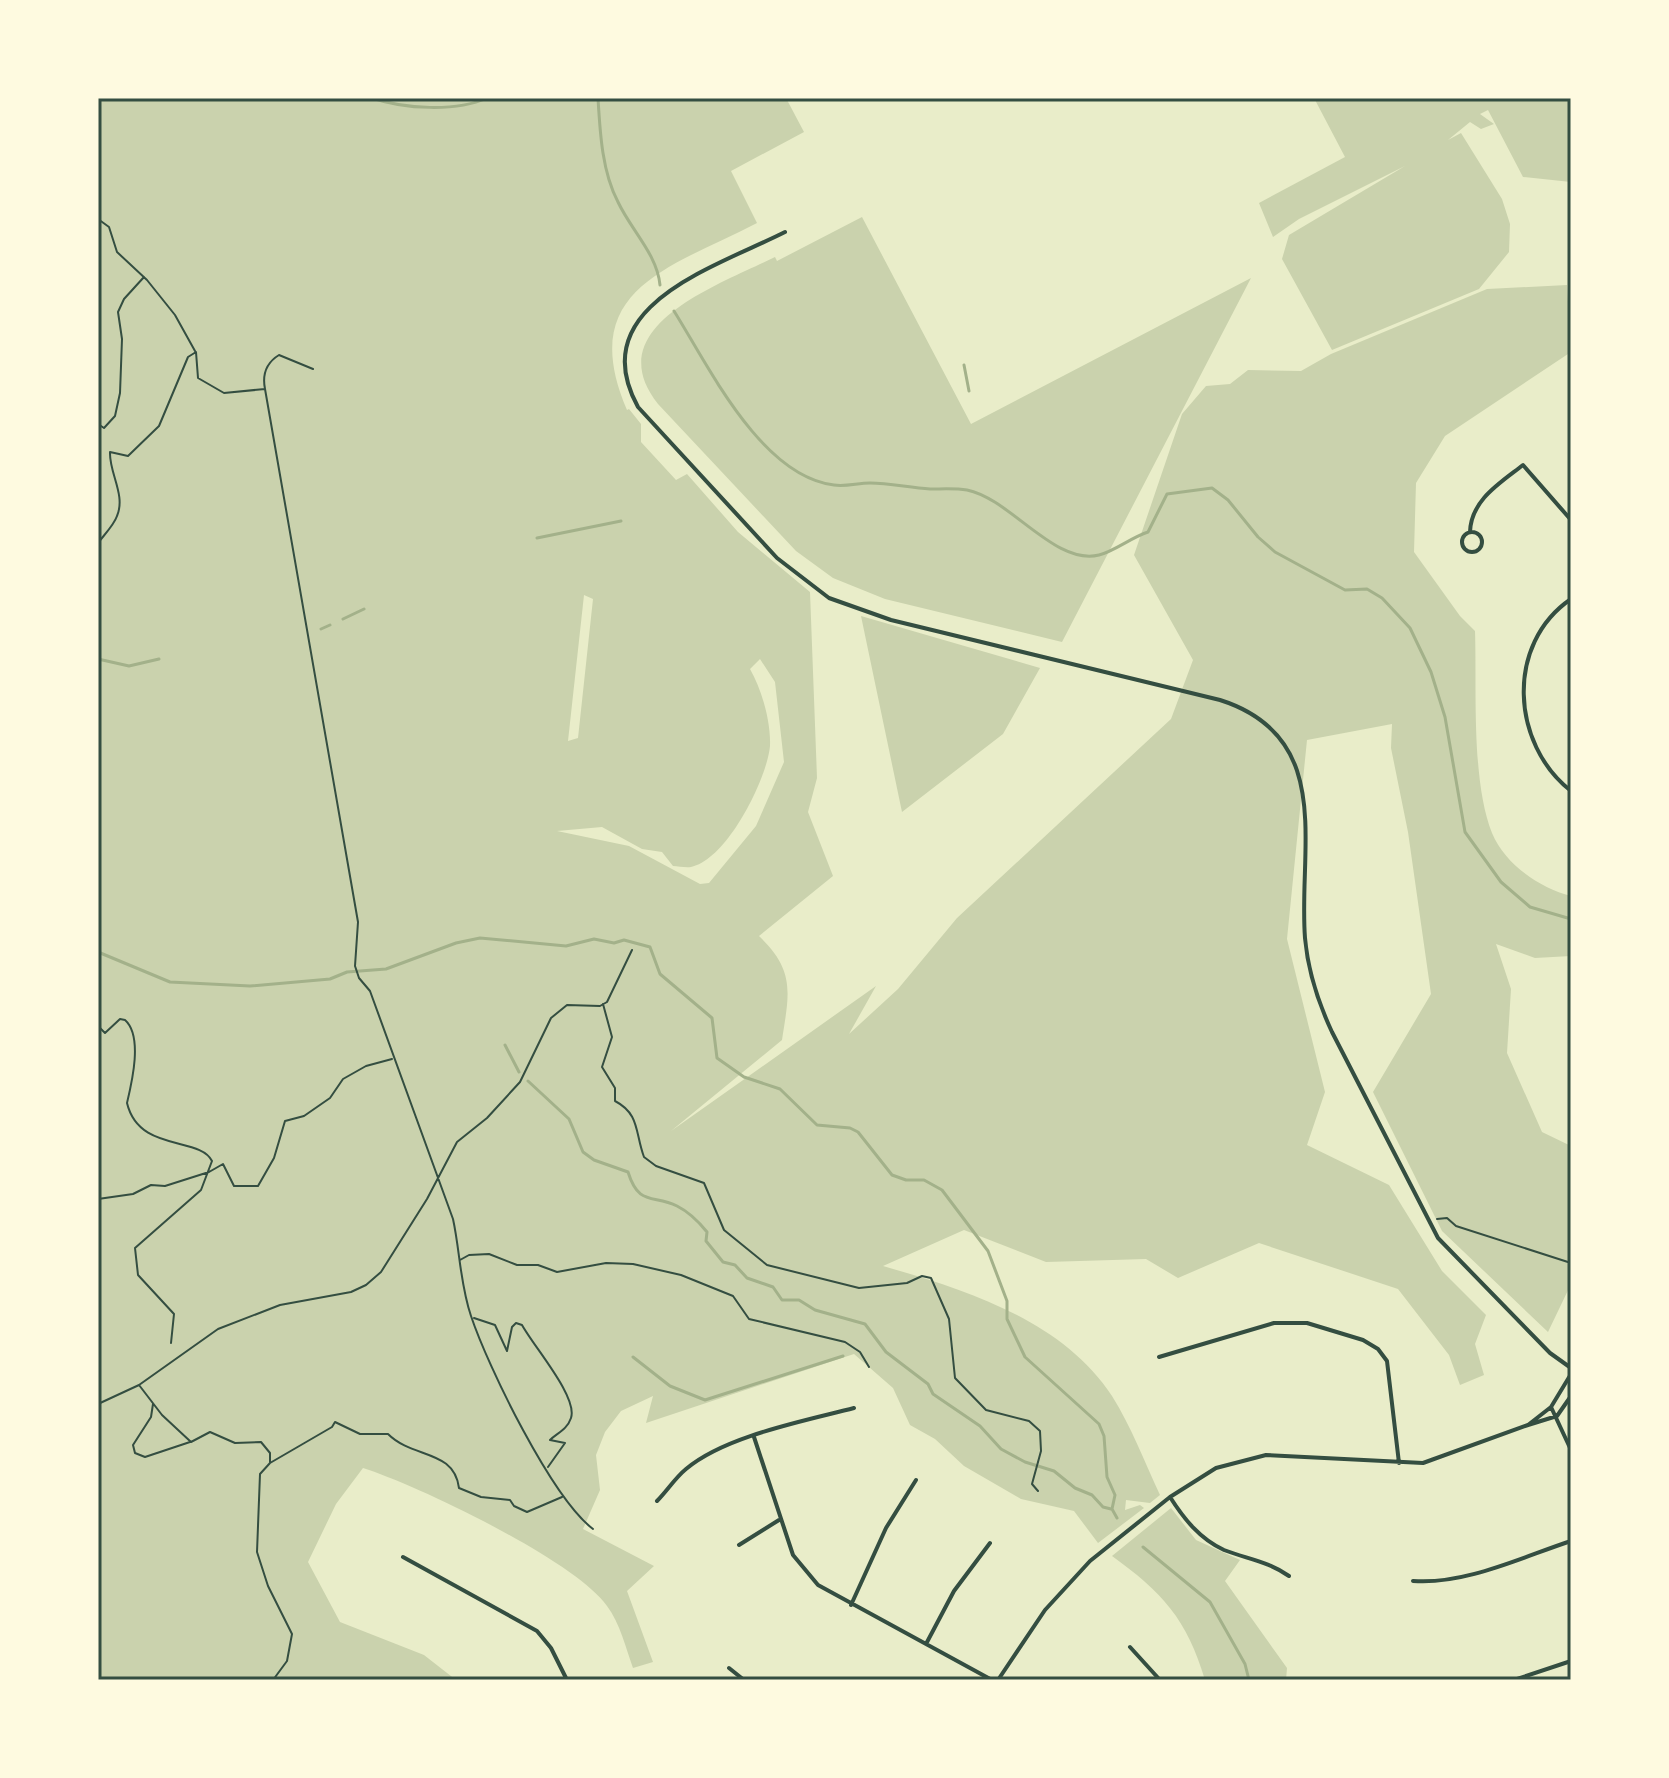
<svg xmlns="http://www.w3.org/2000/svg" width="1669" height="1778" font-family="'Source Serif 4',serif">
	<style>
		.green { fill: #cad2ad; fill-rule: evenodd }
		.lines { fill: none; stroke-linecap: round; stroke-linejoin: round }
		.stream { stroke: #a3b18a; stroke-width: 3 }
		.path { stroke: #344e41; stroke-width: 2 }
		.minor { stroke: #344e41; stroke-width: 4 }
		.neatline { fill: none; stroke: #344e41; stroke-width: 3 }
	</style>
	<rect width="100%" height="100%" fill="#e9edc9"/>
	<path class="green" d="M98,98H786L804,132L731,171L757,223C670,268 575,289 627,410L629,409L641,424V442L676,480L687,474L738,532L810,592L817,778L808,812L833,876L759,936C796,971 789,994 782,1040L671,1131L876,986L849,1034L898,989L957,918L1171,719L1193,660L1134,555L1182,414L1206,386L1230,384L1248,370L1301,371L1331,354L1487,289L1567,285L1571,352L1445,436L1416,483L1414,552L1460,616L1475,631C1477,689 1471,780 1492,833C1505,864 1539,888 1571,896V956L1535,958L1496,944L1511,989L1507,1053L1542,1132L1571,1146V1284L1548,1332L1442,1231L1373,1092L1431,994L1408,832L1391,748L1392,724L1307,740L1287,939L1325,1092L1307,1145L1389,1185L1442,1271L1486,1315L1475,1344L1484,1375L1460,1385L1449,1355L1398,1289L1259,1243L1178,1278L1146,1259L1046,1262L964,1230L883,1266C966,1290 1062,1320 1112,1396C1131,1426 1145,1463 1160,1495L1150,1503L1126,1500L1125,1510L1140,1505L1144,1508L1098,1543L1074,1511L1021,1499L964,1466L935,1439L910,1425L893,1388L854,1354L646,1423L653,1396L621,1411L605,1432L596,1455L600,1490L583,1529L654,1566L627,1591L653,1662L633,1668C626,1649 620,1623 607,1606C576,1561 417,1485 363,1468L336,1504L308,1562L340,1622L424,1655L456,1680H98ZM584,595L593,599L578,738L568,741ZM760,659L775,682L784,762L756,826L709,883L700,884L629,846L557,831L602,827L642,849L662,852L673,866C678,866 686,868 691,867C727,860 767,779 770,746C771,722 762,690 750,669Z
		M1314,98H1571V182L1523,177L1488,110L1480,114L1494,124L1481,129L1470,122L1448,140L1461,133L1502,199L1510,224L1509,252L1479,289L1332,350L1282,259L1289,235L1405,166L1299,219L1273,237L1259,203L1345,157Z
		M862,217L971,424L1251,278L1062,642L885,599L833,578L796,551L658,404C596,326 722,284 775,257L777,261Z
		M861,616L1040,668L1003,734L902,812Z
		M1171,1508L1196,1540L1240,1560L1225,1581L1287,1668L1286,1680H1205C1187,1619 1162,1592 1112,1556Z"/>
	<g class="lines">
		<path class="stream" d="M372,98C404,109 456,112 487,98
			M598,98C600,132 602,172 618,202C631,230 657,254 660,285
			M674,311C709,367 761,476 834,485C845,487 858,483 870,483C890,483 910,488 930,489C942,489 955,488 967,490C1011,499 1055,566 1099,555C1115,551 1130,538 1148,532L1167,494L1212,488L1228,500L1258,537L1275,552L1345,590L1367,589L1382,598L1410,628L1431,672L1445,717L1465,832L1501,882L1530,907L1571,919
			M964,365L969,391
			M537,538L621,521
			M343,619L364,609
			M321,629L330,625
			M98,659L129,666L159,659
			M98,952L170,982L250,986L330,979L347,972L386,969L456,943L480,938L566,946L594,939L614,943L624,940L650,947L660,974L712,1018L717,1058L744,1077L780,1089L817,1125L850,1128L858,1132L892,1175L906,1180H924L942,1190L988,1251L1007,1301V1319L1025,1357L1099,1424L1104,1436L1107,1477L1115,1495L1112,1509L1117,1518
			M505,1045L519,1072
			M528,1081L569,1119L583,1152L594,1160L628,1172C639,1207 653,1194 677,1206C689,1212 699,1222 707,1232L706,1241L723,1262L735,1265L747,1278L773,1287L782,1300H799L815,1310L865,1324L886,1352L928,1384L933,1394L980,1426L1001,1449L1025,1462L1054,1471L1075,1488L1092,1495L1103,1507L1111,1509
			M633,1357L670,1386L705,1400L843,1356
			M1143,1547L1210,1602L1245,1664L1249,1680"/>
		<path class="path" d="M98,219L109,227L117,252L147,280L175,315L195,351
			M265,389L358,922L355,966L359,978L370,991L453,1219C460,1251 460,1284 471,1316C488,1367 552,1498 593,1529
			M98,424L104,428L115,416L120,393L122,339L118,312L124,299L144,277
			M98,543C104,535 114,525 117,516C126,495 109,473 110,452L128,456L159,426L188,357L196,352L198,378L224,393L265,389C262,374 266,363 279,355L313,369
			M98,584V616
			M603,1004L612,1037L602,1067L615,1088V1101C640,1114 635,1133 644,1157L656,1166L704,1183L724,1230L767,1265L859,1288L907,1283L922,1276L931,1278L949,1319L955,1378L986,1410L1029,1421L1040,1431L1041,1451L1032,1484L1038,1491
			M98,1026L105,1033L120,1019L125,1020C143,1036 132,1082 127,1103C139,1153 200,1136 212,1161L201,1190L135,1248L138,1275L174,1314L171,1343
			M98,1199L133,1194L151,1185L165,1186L209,1172L223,1164L234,1186H258L274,1158L285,1121L304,1116L330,1098L343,1079L366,1066L392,1059
			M1437,1219L1447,1218L1456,1226L1571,1263
			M460,1260L469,1255L489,1254L517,1265H538L557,1272L606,1263L633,1264L681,1275L733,1296L749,1319L845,1342L860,1352L869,1367
			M474,1318L495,1325L507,1351L512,1327L516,1323L522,1325C534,1347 578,1397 571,1418C567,1430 557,1433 550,1440L565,1443L548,1467
			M139,1385L162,1415L191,1442L210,1432L235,1443L261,1442L270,1453V1462
			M98,1404L139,1385L218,1329L280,1305L351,1292L366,1285L381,1272L427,1199L457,1142L487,1118L520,1082L551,1018L567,1005L600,1006L607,1002L632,950
			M153,1404L151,1417L133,1445L135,1453L145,1457L190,1442
			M273,1680L287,1661L292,1634L268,1586L257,1552L260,1474L270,1463L332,1427L335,1422L360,1434H388C413,1459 454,1449 459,1488L481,1497L510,1500L514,1506L527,1512L562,1497"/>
		<path class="minor" d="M785,232C716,267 582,306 638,407L777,558L829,598L891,620L1220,700C1336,737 1298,848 1305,938C1308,972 1318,1002 1332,1032L1438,1238L1550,1353L1571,1368
			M1462 542a10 10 0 1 1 20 0a10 10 0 1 1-20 0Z
			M1470,532C1471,500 1500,483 1523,465L1571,520
			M1571,599C1505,644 1511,744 1571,791
			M1571,1023V1025
			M1159,1357L1274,1323H1307L1363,1340L1378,1349L1387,1361L1399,1463
			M1571,1374L1551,1407L1528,1425L1557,1416L1571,1396
			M1551,1407L1571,1450
			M754,1437L793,1555L818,1585L992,1680
			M1170,1497C1184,1519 1200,1539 1224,1550C1247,1559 1268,1561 1289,1576
			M657,1501C667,1491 675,1478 686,1469C725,1436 804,1421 854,1408
			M739,1545L779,1520
			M403,1557L537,1631L551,1648L567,1680
			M1413,1581C1465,1585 1522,1557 1571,1541
			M851,1605L886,1528L916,1480
			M926,1644L954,1591L990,1543
			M1130,1647L1160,1680
			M729,1668L744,1680
			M998,1680L1045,1610L1090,1561L1170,1497L1216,1468L1266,1455L1423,1463L1528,1425
			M1514,1680L1571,1661"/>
	</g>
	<rect width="1669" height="1778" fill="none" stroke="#fefae0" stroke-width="200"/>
	<rect x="100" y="100" width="1469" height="1578" class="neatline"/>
</svg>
